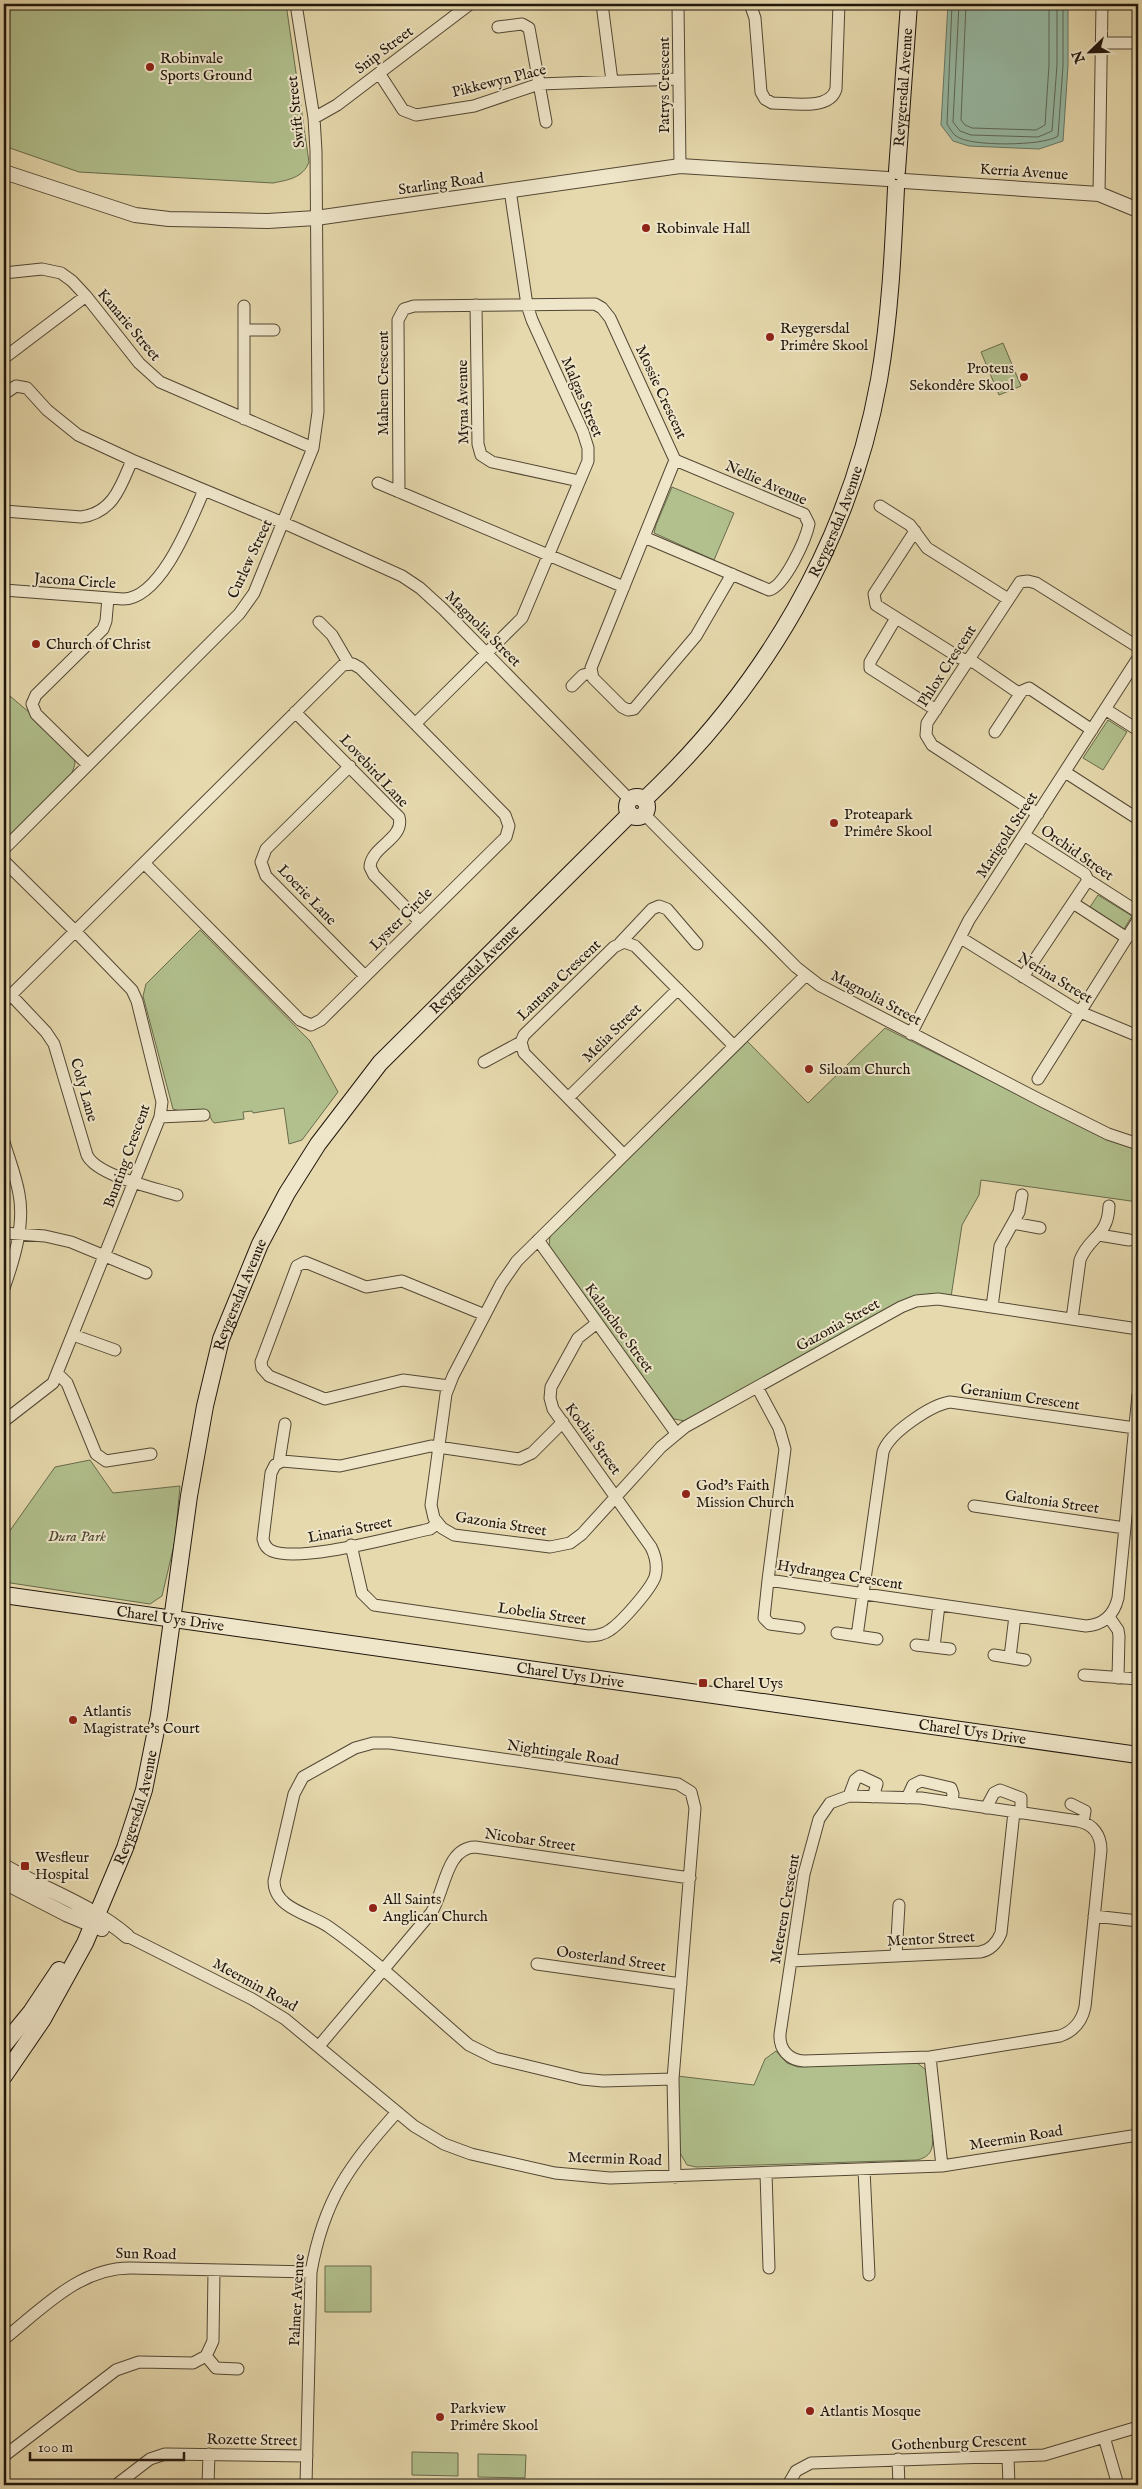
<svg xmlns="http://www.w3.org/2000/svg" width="1142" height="2489" font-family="'IM FELL English',serif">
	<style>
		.green { fill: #b1c08d; stroke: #686b4c }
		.water { fill: #97bba6; stroke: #677968 }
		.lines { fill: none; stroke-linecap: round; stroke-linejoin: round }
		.shore { stroke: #5c6859; stroke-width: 1 }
		.minor-casing { stroke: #524734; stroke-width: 13 }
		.tertiary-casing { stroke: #524734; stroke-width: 16 }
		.secondary-casing { stroke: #20160c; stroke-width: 18 }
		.minor { stroke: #efe6ca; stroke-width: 11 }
		.tertiary { stroke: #efe6ca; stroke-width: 14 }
		.secondary { stroke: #efe6ca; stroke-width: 16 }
		.poi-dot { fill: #8f2418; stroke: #efe6ca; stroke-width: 2 }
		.labels { text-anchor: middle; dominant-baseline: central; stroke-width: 4; stroke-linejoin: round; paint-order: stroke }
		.street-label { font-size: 15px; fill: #20160c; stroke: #efe6ca }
		.poi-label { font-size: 15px; fill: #20160c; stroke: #efe6ca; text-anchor: start }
		.park-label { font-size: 15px; font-style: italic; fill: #4c4933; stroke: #efe6ca }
	</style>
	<rect width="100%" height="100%" fill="#e6d9ad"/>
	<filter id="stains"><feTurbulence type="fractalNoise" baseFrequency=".004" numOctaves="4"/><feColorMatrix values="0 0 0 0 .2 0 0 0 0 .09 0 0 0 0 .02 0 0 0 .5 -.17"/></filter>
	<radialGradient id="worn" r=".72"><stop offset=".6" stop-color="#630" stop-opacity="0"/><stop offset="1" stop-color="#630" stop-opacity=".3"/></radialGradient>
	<path class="green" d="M4,4H286L309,162C303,178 288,180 273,183L79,172L4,146Z
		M1003,343L1021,386L999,395L981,352Z
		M672,487L734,513L714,560L654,533L656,525Z
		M4,691L30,713L74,758L75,764L72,773L4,841Z
		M1108,720L1127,732L1103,770L1083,758Z
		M1098,895L1132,916L1124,929L1090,907Z
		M200,930L310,1041L338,1092L302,1140L289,1144L284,1108L253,1113L252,1111L243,1112L244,1119L214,1123C211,1120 210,1115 207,1113C196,1106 184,1114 173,1109L143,996L146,984Z
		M885,1028L1095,1133L1138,1149V1202L981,1180L979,1195L962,1225L951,1297L929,1294L915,1296L685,1421L674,1419L549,1249L550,1234L747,1041L808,1103Z
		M90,1460L113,1493L180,1486L175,1541L162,1596L150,1604L4,1582V1539L55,1467Z
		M776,2051L787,2063L798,2067L916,2062L926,2070L934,2134L932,2135C934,2148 931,2157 917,2160L696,2167L687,2165L680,2153L677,2076L754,2085L765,2059Z
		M325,2266H371V2312H325Z
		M412,2452L458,2453V2476L412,2475Z
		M478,2454L526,2455L525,2478L478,2477Z"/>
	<path class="water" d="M948,4H1068V66L1063,141L1039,149L969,146L953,141L941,125Z"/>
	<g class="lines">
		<path class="shore" d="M952,4L947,124C949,127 952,133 956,136C969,147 1045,146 1058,136L1063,66V4
			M959,4L953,122L960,131L971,135L1038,137L1052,131L1057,65V4
			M966,4L961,120L965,125L972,128L1036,130L1045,125L1049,65V4"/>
		<g class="minor-casing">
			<path id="minor" d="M602,4L612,81
				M678,4L680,166
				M750,4L755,18L761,92L765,99L772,103C790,103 830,111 836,89L839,4
				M498,27L522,24L529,28L546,122
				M1102,43H1138
				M379,73L403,110L416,115L474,106L539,84L679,79
				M314,118L337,105L470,4
				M1099,194L1102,4
				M4,273L42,269L61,273L72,281L86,296L139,363L160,382L313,448
				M476,305L478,444L481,455L492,462L579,481
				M244,330H274
				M4,358L86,296
				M4,394L16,386L27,388L47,410L78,435L132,460L293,527L402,576L420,588L443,609L630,800
				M244,419V306
				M378,483L624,587
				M399,492L398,320L404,309L414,306L595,304L602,308L610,318L675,460L591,668L593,678L622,707L628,710L634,709L696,636L732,574
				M880,506L910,525L927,548L1008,599
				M4,511L81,517C113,513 121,486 132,460
				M915,531L874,594L876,605L960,658L975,663L1020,694
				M644,537L769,590C785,586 806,539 809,524L804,514L675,460
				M4,590L123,599C161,599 191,520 204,490
				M896,618L870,662V668L936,710
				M319,622L332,635L349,664
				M572,686L583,675L591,673
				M1105,709L1138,730
				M295,712L399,817C405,839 371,846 370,867L374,875L420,922
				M415,724L522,618L588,461V448L583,432L532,320L527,305L510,190
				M995,732L1022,691L1029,688L1092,730
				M88,765L36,714L32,704L36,695L103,629L106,621L108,598
				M350,766L266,849L261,862L266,876L365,976
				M1065,772L1138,819
				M644,814L796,967L819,985L1042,1101L1108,1134L1138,1144
				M1038,814L932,745L926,735L927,723L1020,582L1028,581L1036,583L1138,647
				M1024,835L1085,874L1088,880L1138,912
				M4,849L239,614L254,593L313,448L318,412L316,151L314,118L296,4
				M4,861L75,931L132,990L137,1001L162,1102L160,1117L53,1383L4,1421
				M1073,903L1127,938
				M961,938L1080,1012L1138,1036
				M620,943L652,909L659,906L667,909L697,944
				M806,975L517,1261L501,1284L453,1376L446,1394L431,1505L434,1518L442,1528L454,1535L550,1547L570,1543L582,1534L661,1447L685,1427L901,1307L916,1301L938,1299L1138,1329
				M1023,977L1088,880
				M11,995L46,1032L54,1044L87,1155C97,1176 155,1188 177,1195
				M4,1002L343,665L353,664L360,668L505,815L509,826L506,837L321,1020L311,1025L300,1020L144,863
				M911,1034L969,920L1138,658
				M484,1062L521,1042
				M1038,1079L1138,920
				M568,1098L678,989
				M160,1117L204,1115
				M4,1142C9,1159 16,1176 19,1194C25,1224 14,1260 4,1288
				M624,1155L524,1053L521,1042L524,1035L614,947L624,942L635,946L734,1046
				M1013,1223L1040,1228
				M4,1233L45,1236L71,1242L146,1273
				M1099,1235L1129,1240
				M538,1240L676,1433
				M992,1307L1000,1246L1019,1212L1022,1195
				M1072,1319L1080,1260C1089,1236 1108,1237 1109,1206
				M73,1335L115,1350
				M57,1373L67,1383L96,1454L106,1461L151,1454
				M449,1386L403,1380L325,1399L269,1376L262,1368L261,1362L297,1266L305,1262L366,1287L402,1281L485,1315
				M757,1387L779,1428L785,1449L768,1580L1086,1626C1103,1625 1114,1615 1118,1598L1138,1395
				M279,1462L285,1424
				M974,1506L1125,1528
				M438,1523L430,1529C396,1536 301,1563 272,1551C267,1549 264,1544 263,1539L271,1473L275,1465L282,1461L340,1466L431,1446L519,1459L532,1453L563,1422
				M351,1545L362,1593L374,1605L588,1636C596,1636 603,1635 610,1630C622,1622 650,1590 655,1577C658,1566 656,1557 651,1547L553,1409L550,1398L551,1387L578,1338L597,1323
				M768,1580L764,1618L770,1624L799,1628
				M1109,1617L1118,1630L1119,1636L1118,1678
				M837,1633L877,1639
				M857,1636L883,1452C889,1433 931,1405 950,1402L1135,1428
				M916,1645L950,1649
				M934,1647L939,1605
				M994,1655L1025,1660
				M1010,1657L1015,1616
				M1084,1675L1138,1679
				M849,1796L921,1798L1078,1821C1093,1824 1101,1835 1101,1850L1085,2007C1082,2021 1074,2031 1060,2036L930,2057L804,2061C789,2060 779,2050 780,2034L804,1874L819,1819L830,1803Z
				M849,1796L855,1780L860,1776L877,1784L873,1797
				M907,1798L913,1785L921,1781L951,1788L953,1794L952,1803
				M1071,1804L1085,1811L1083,1822
				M986,1808L994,1793L1000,1790L1021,1798V1813
				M1094,1916L1138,1921
				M127,1936L252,1999L285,2019L414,2126L444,2144L471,2154L555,2173L610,2178L942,2166L1138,2135
				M896,1956L899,1905
				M791,1961L980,1952C991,1950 997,1943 1001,1933L1014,1812
				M537,1964L681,1984
				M319,2046L431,1913C445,1893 445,1848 475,1847L690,1878
				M930,2057L942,2166
				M673,2079L603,2081L582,2079L495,2058L469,2045C423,2006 379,1962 329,1927C311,1914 274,1909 274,1881L294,1794L303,1777L355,1748L373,1743H390L678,1784L691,1792L695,1808L673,2079L675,2177
				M864,2169L869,2275
				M766,2173L769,2268
				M4,2339C42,2309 79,2268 130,2268L311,2272
				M206,2356L216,2368L238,2369
				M1104,2437L1118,2485
				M4,2456L116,2370L139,2362L193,2363L206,2356L213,2341L214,2271
				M1008,2457L1009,2485
				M898,2459L899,2485
				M116,2485L150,2459L165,2454L307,2456
				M208,2485L209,2454
				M306,2485L311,2272C324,2199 349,2166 397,2112
				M788,2485L796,2471L811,2463L1044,2455L1138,2427"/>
		</g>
		<g class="tertiary-casing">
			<path id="tertiary" d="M4,172L135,215L169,219L225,220L268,221L316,218L680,166L888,179
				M904,181L1099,194L1138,210
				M4,1866C44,1890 91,1905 127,1936
				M4,1882L66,1914L102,1929"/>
		</g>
		<g class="secondary-casing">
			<g id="secondary">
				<path id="s1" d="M897,171L909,4"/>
				<circle cx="637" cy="807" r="10"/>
				<path id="s2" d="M644,800C763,688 850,542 879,380C890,317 893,252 896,188"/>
				<path id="s3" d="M4,1595L1138,1755"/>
				<path d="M4,2045L31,2012L59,1970"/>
				<path id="s4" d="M4,2076L43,2019L85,1943L125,1848L144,1790L159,1715L189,1496L205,1406L221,1339L260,1244L287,1193L318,1144L380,1063L630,814"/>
			</g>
		</g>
		<use href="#minor" class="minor"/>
		<use href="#tertiary" class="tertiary"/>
		<use href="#secondary" class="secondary"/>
	</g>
	<g class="poi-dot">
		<circle cx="150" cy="67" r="5"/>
		<circle cx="646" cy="228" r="5"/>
		<circle cx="770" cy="337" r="5"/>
		<circle cx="1024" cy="377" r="5"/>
		<circle cx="36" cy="644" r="5"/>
		<circle cx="834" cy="823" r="5"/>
		<circle cx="809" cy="1069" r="5"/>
		<circle cx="686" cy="1494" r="5"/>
		<rect x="698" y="1678" width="10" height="10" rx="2.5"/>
		<circle cx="73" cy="1720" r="5"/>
		<rect x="20" y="1861" width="10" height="10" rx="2.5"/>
		<circle cx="373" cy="1908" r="5"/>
		<circle cx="810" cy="2411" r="5"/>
		<circle cx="440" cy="2417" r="5"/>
	</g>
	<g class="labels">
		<g class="street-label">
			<text transform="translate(384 50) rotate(-37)">Snip Street</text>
			<text transform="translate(499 81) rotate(-14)">Pikkewyn Place</text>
			<text transform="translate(664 85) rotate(-90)">Patrys Crescent</text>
			<text stroke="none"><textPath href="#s1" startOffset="84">Reygersdal Avenue</textPath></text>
			<text transform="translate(296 112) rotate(-96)">Swift Street</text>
			<text transform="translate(1024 172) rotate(4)">Kerria Avenue</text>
			<text transform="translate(441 184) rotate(-8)">Starling Road</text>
			<text transform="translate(129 325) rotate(50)">Kanarie Street</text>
			<text transform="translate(383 383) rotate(-90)">Mahem Crescent</text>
			<text transform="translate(661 392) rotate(65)">Mossie Crescent</text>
			<text transform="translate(582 397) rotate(67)">Malgas Street</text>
			<text transform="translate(463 402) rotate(-91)">Myna Avenue</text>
			<text transform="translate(766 483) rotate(24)">Nellie Avenue</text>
			<text stroke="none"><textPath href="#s2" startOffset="341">Reygersdal Avenue</textPath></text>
			<text transform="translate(250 559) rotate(-65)">Curlew Street</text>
			<text transform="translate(75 581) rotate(4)">Jacona Circle</text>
			<text transform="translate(483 629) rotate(45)">Magnolia Street</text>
			<text transform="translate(947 666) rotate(-57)">Phlox Crescent</text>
			<text transform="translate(374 771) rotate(47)">Lovebird Lane</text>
			<text transform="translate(1007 835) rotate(-57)">Marigold Street</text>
			<text transform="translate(1077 853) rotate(35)">Orchid Street</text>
			<text transform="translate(307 895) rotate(46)">Loerie Lane</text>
			<text transform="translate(401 919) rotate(-45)">Lyster Circle</text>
			<text stroke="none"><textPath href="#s4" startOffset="1231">Reygersdal Avenue</textPath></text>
			<text transform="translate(1055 978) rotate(31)">Nerina Street</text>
			<text transform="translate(559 980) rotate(-44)">Lantana Crescent</text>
			<text transform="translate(876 998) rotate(28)">Magnolia Street</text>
			<text transform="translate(612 1033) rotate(-45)">Melia Street</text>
			<text transform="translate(84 1090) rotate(74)">Coly Lane</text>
			<text transform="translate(127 1156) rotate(-70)">Bunting Crescent</text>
			<text stroke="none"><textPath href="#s4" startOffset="826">Reygersdal Avenue</textPath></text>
			<text transform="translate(838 1325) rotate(-29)">Gazonia Street</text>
			<text transform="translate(619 1328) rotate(54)">Kalanchoe Street</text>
			<text transform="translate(1020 1397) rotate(8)">Geranium Crescent</text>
			<text transform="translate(593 1439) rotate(54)">Kochia Street</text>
			<text transform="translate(1052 1502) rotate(8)">Galtonia Street</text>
			<text transform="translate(501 1524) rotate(9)">Gazonia Street</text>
			<text transform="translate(350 1530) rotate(-11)">Linaria Street</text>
			<text transform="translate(840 1575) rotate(9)">Hydrangea Crescent</text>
			<text transform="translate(542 1614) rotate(8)">Lobelia Street</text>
			<text stroke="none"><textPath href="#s3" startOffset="168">Charel Uys Drive</textPath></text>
			<text stroke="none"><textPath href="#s3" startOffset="572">Charel Uys Drive</textPath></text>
			<text stroke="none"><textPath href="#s3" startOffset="978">Charel Uys Drive</textPath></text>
			<text transform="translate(563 1753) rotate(8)">Nightingale Road</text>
			<text stroke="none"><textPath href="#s4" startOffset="301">Reygersdal Avenue</textPath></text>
			<text transform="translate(530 1840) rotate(8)">Nicobar Street</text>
			<text transform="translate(785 1909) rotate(-80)">Meteren Crescent</text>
			<text transform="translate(931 1939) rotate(-3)">Mentor Street</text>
			<text transform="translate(611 1959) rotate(8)">Oosterland Street</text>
			<text transform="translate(255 1985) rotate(29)">Meermin Road</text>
			<text transform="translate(1016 2138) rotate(-9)">Meermin Road</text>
			<text transform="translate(615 2159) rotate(2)">Meermin Road</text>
			<text transform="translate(146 2254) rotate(1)">Sun Road</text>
			<text transform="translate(297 2300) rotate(-87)">Palmer Avenue</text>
			<text transform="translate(252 2440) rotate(1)">Rozette Street</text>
			<text transform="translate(959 2443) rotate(-2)">Gothenburg Crescent</text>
		</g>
		<g class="poi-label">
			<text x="160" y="58">Robinvale<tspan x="160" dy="17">Sports Ground</tspan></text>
			<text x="656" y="228">Robinvale Hall</text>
			<text x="780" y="328">Reygersdal<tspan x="780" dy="17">Primêre Skool</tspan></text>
			<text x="1014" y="368" text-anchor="end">Proteus<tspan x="1014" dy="17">Sekondêre Skool</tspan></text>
			<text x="46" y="644">Church of Christ</text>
			<text x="844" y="814">Proteapark<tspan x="844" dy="17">Primêre Skool</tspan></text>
			<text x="819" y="1069">Siloam Church</text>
			<text x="696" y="1485">God's Faith<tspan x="696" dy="17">Mission Church</tspan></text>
			<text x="713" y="1683">Charel Uys</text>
			<text x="83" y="1711">Atlantis<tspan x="83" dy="17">Magistrate's Court</tspan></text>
			<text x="35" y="1857">Wesfleur<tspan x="35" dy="17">Hospital</tspan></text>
			<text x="383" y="1899">All Saints<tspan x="383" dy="17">Anglican Church</tspan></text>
			<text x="450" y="2408">Parkview<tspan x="450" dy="17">Primêre Skool</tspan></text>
			<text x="820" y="2411">Atlantis Mosque</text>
		</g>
		<g class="park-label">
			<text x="77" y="1536">Dura Park</text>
		</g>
	</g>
	<rect width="1142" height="2489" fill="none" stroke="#e6d9ad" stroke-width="20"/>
	<rect x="5" y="5" width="1132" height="2479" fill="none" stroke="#20160c" stroke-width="2.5"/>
	<rect x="10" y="10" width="1122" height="2469" fill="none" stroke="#20160c"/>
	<g transform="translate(1090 52) rotate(247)" stroke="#efe6ca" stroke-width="4" paint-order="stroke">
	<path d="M0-4L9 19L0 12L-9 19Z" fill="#20160c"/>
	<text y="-8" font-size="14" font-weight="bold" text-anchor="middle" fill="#20160c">N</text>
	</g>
	<path d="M30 2452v8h154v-8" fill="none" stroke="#20160c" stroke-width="2.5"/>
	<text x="38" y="2452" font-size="15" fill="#20160c" stroke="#efe6ca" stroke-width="4" paint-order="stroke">100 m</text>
	<rect width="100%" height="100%" filter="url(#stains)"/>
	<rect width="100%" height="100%" fill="url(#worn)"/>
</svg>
